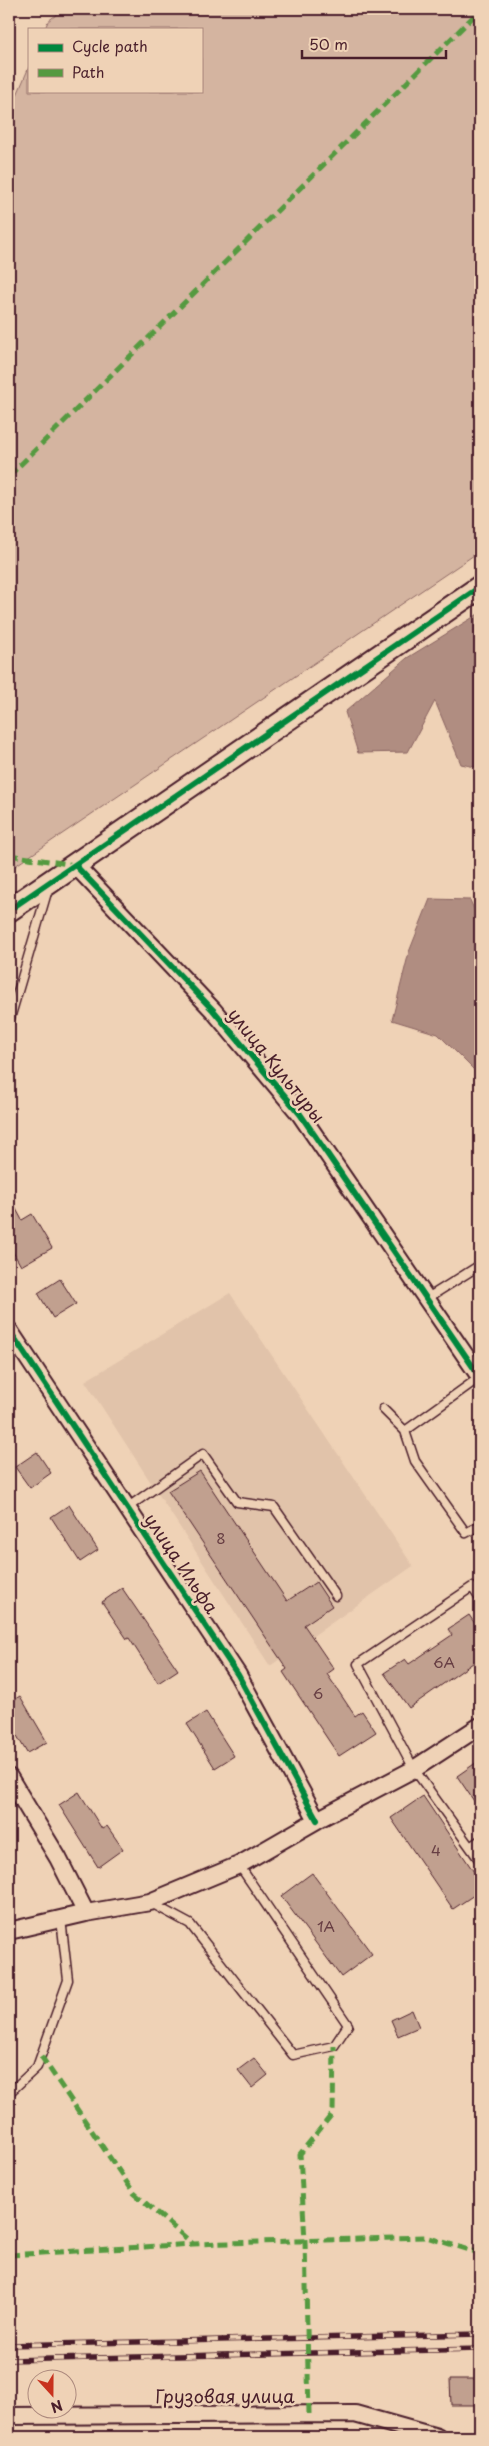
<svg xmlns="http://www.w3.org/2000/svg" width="489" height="2446" font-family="'Playpen Sans',sans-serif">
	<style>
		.built { fill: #e1c3aa }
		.green { fill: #d4b4a0; stroke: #8f6a66 }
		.water { fill: #b08d81; stroke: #87615f }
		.building { fill: #c1a08f; stroke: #4a1f2b }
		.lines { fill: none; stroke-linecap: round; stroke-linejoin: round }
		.lane-casing { stroke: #4a1f2b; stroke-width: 11 }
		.street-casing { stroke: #4a1f2b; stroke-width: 20 }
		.secondary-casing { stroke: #4a1f2b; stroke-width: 26 }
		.lane { stroke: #efd2b6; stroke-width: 8 }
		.street { stroke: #efd2b6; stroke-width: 16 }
		.secondary { stroke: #efd2b6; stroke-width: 22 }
		.rail-casing { stroke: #4a1f2b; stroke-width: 5.5 }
		.rail { stroke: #efd2b6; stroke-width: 4; stroke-dasharray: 11; stroke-linecap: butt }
		.quiet { stroke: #559a41; stroke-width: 5; stroke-dasharray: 10 5; stroke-linecap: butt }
		.cycleway-casing { stroke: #efd2b6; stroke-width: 9 }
		.cycleway { stroke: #00873e; stroke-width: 6 }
		.labels { text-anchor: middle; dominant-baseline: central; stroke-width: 5; stroke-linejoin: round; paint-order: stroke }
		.number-label { font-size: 15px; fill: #683f44 }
		.street-label { font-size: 18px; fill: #4a1f2b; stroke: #efd2b6 }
	</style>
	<rect width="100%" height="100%" fill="#efd2b6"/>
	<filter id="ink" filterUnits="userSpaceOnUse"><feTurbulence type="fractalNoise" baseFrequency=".02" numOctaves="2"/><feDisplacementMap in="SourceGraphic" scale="10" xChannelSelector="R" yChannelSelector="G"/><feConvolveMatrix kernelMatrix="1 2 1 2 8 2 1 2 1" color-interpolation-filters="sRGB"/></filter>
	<g filter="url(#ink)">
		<path class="built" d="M230,1293L413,1566L270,1666L85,1381Z"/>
		<path class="green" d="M64,9H480V551L9,870V114L29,67V91H201V29H45L48,21Z"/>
		<path class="water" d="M480,613V768L461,764L435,701L408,752L358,753L345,712L407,658Z
			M430,899L470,900L480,923V1076L438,1034L392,1020L409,952Z"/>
		<path class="building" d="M9,1196L22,1220L32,1214L52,1248L21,1266L9,1245Z
			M60,1279L76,1304L53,1318L38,1293Z
			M37,1452L51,1473L30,1488L15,1467Z
			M200,1471L287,1601L316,1582L332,1606L304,1625L334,1669L327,1674L355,1716L362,1711L376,1732L339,1756L283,1672L287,1669L168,1491Z
			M69,1505L98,1550L80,1562L51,1517Z
			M122,1588L178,1670L158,1683L129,1638L127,1639L102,1602Z
			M469,1615L480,1631V1658L409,1708L384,1673L405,1659L409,1664L452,1635L448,1629Z
			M20,1696L47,1742L27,1753L9,1722V1703Z
			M206,1712L234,1756L215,1768L187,1724Z
			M480,1760V1810L457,1776Z
			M79,1792L102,1829L107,1826L123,1849L98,1867L59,1805Z
			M423,1796L480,1881V1891L453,1909L391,1818Z
			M312,1873L372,1954L341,1977L281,1896Z
			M412,2010L419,2027L398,2036L391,2020Z
			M254,2058L268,2075L252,2088L238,2070Z
			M450,2379H480V2405H451Z"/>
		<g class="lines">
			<g class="lane-casing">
				<path id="lane" d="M9,1022L48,889
					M426,1299L480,1265
					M383,1409L405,1431L415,1461L466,1533L480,1525
					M405,1431L480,1377
					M127,1508L203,1454L237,1502L274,1507L336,1596
					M480,1599L472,1587L358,1664L414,1769L480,1861
					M470,1847L480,1840
					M151,1903L190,1924L293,2055L334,2046L348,2025L239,1865
					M9,2093L37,2067L68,1980L61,1919"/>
			</g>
			<g class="street-casing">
				<path id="street" d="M76,866L213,1010L300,1114L480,1377
					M9,1330L238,1675L317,1820
					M9,1777L58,1858L86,1913
					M9,1931L86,1913L150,1902L239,1865L317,1820L414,1769L480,1726
					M9,2416L355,2414L437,2437"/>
			</g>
			<g class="secondary-casing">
				<path id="secondary" d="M9,910L480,587"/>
			</g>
			<use href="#lane" class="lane"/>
			<use href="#street" class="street"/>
			<use href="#secondary" class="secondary"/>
			<g class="rail-casing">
				<path id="rail" d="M9,2345L480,2334
					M9,2360L480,2349"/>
			</g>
			<use href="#rail" class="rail"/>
			<path class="quiet" d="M9,476L480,10
				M9,855L75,865
				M41,2056L134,2193L193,2244L426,2237L480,2253
				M9,2255L193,2244
				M309,2414L305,2241L300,2154L333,2113L334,2046"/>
			<g class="cycleway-casing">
				<path id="cycleway" d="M76,866L213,1010L300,1114L480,1377
					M9,910L480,587
					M9,1330L238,1675L317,1820"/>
			</g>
			<use href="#cycleway" class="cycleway"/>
		</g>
	</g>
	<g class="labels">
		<g class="number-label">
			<text x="221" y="1537">8</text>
			<text x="444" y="1661">6А</text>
			<text x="318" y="1692">6</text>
			<text x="436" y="1849">4</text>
			<text x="326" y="1925">1А</text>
		</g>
		<g class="street-label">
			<text transform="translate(277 1065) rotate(51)">улица Культуры</text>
			<text transform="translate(182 1563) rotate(56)">улица Ильфа</text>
			<text x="225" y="2395">Грузовая улица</text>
		</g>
	</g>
	<rect width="489" height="2446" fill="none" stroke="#efd2b6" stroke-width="30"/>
	<rect x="15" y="15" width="459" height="2416" fill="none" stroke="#4a1f2b" stroke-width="2" filter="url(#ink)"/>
	<rect x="28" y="28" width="175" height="65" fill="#efd2b6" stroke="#ad8a7e"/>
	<rect x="38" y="44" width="25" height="8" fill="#00873e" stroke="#ad8a7e"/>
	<text x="72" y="52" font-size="15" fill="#4a1f2b">Cycle path</text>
	<rect x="38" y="69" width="25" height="8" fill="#559a41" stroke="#ad8a7e"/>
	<text x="72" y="78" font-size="15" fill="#4a1f2b">Path</text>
	<g transform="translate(52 2394) rotate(159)"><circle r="24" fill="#efd2b6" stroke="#ad8a7e"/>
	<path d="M0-4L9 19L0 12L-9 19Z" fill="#c8321e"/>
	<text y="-8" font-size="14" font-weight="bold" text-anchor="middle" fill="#4a1f2b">N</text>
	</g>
	<path d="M302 50v8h144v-8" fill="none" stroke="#4a1f2b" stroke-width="2.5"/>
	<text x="309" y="50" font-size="15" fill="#4a1f2b" stroke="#efd2b6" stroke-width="4" paint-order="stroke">50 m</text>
</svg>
